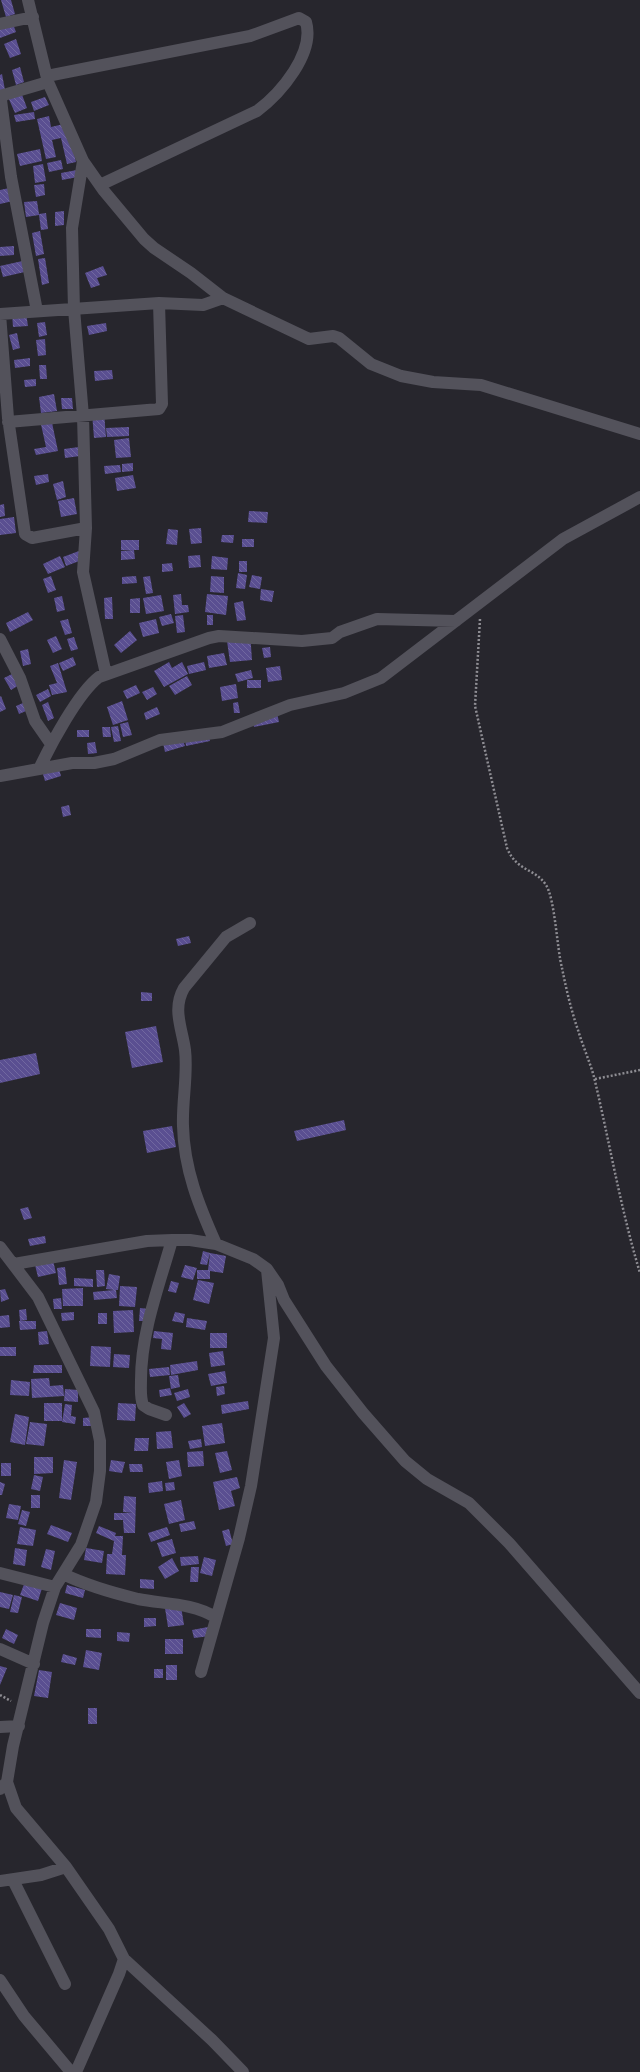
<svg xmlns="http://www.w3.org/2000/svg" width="640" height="2072" font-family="Signika,sans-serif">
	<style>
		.building { fill: url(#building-back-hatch) }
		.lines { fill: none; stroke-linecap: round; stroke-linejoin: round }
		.path { stroke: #8e8d93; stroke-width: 2.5; stroke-dasharray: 2 2; stroke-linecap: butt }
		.street { stroke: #53525b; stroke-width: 12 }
	</style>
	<defs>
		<pattern id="building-back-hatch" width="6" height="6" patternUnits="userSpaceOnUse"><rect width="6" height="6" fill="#5a4f91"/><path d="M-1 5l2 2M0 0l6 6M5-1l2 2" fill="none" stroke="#7168a0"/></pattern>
	</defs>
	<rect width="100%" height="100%" fill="#27262d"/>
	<path class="building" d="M1,0H11L15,14L6,17Z
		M13,24L16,32L0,38V28Z
		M16,39L21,54L10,58L4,44Z
		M20,67L24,82L16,85L12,70Z
		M2,74L5,90L0,91V75Z
		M21,92L27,108L15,113L8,97Z
		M45,97L49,105L34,111L31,102Z
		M34,112L35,119L16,122L14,115Z
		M49,116L51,127L68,123L76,162L67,164L61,138L52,140L56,157L46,159L37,119Z
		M40,149L42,161L20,166L17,154Z
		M61,160L63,169L49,172L47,163Z
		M43,164L46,181L35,183L33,166Z
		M77,170L78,177L62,180L61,173Z
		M44,184L45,195L36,197L34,185Z
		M14,187L17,200L0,204V190Z
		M37,201L39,214L46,213L48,229L41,230L39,215L26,217L24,202Z
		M64,211V225L55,226V212Z
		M40,231L44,254L36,256L32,233Z
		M14,246V255L0,256V247Z
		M45,258L49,283L42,285L38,259Z
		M27,260L29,271L3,277L0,266Z
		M103,266L107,275L97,278L100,285L91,288L85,273Z
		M26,313L28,326L13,327L12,314Z
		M45,322L47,335L39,337L37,323Z
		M106,323L107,331L89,335L87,326Z
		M17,333L20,348L13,350L9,335Z
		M45,339L46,355L38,356L36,340Z
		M30,358V366L15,368L14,360Z
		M39,365H46L47,379H40Z
		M112,370L113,379L95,381L94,371Z
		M36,379V386L25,387L24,380Z
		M54,394L57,411L41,413L39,397Z
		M61,398H72L73,409H62Z
		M104,412L106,437L94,438L92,413Z
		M51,418L58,451L36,455L34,449L46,447L40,420Z
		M129,427V436L107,437L106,428Z
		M129,438L131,457L116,458L114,440Z
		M79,447L80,456L65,458L64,449Z
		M133,463V471L122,472V464Z
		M120,465L121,472L105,474L104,466Z
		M48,474L49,482L36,485L34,476Z
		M133,475L136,488L117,491L115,478Z
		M63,481L66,497L57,500L53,484Z
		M74,498L77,514L61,517L58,501Z
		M4,504L5,516L0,517V505Z
		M249,511L268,512L267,523L248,522Z
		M14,517L16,533L0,535V519Z
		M201,528L202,543L191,544L189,529Z
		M168,529L178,530L177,545L166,544Z
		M222,535H234L233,543L221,542Z
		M242,539H254V547H242Z
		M121,540H139V550H121Z
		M134,550L135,559L121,560V551Z
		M79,551L82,560L66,566L63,557Z
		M200,555L201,567L189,568L188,556Z
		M60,556L65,567L48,574L43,564Z
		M212,556L228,558L227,570L211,569Z
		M239,561H247V572H239Z
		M172,563L173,571L162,572V564Z
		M238,573L247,575L245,589L236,588Z
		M252,575L262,577L260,589L249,587Z
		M51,576L56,590L48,593L43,579Z
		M136,576L137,583L122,584V577Z
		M150,576L153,593L146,594L143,577Z
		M211,576L224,577V593L210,592Z
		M261,589L274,591L272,602L260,600Z
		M181,594L182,605H188L189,612L175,614L173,595Z
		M207,594L228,596L226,615L205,612Z
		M161,595L164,611L146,614L143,598Z
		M62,596L65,610L57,612L54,598Z
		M112,597L113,619H105L104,598Z
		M140,598V613H130V599Z
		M243,601L246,620L237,621L234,603Z
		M28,612L33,620L10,632L6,623Z
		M171,614L174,623L162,626L159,617Z
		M183,615L185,632L177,633L175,616Z
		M207,615H213V625H207Z
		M68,619L72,633L65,635L60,621Z
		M156,619L159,633L143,637L139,623Z
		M130,631L137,640L121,653L114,645Z
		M250,632L252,660L230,662L226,634Z
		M56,636L62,649L53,653L47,640Z
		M74,637L78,649L71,651L67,639Z
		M270,647L271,657L264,658L262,648Z
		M28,649L31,664L23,666L20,651Z
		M224,653L227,665L209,668L207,656Z
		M73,657L76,665L63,671L59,663Z
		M169,662L172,668L182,662L188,674L164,687L154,671Z
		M204,662L206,670L189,674L187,666Z
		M58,663L67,692L52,695L49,685L57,683L50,666Z
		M280,666L282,680L268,682L266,668Z
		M251,670L253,678L238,682L235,674Z
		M18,671L24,682L11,690L4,678Z
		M187,676L192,685L175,695L169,686Z
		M247,680H261V688H247Z
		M236,684L238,698L222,701L220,687Z
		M136,685L140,693L127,699L123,691Z
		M153,687L157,694L147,700L142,692Z
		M48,689L51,696L40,702L36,695Z
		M1,696L6,709L0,712V697Z
		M30,700L33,708L19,714L16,706Z
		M122,701L128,720L113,725L107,707Z
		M48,702L54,718L48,721L42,705Z
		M238,702L240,713H234L233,703Z
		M157,707L160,714L146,720L144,713Z
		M277,713L279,722L254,727L252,719Z
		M128,722L132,735L123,737L120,724Z
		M118,726L121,741L114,742L111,727Z
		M102,727H110L111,737H103Z
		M77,730H89V737H77Z
		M208,732L210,741L186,746L185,738Z
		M182,738L185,746L165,752L163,743Z
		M95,742L97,753L88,754L87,743Z
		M59,769L61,776L45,781L43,774Z
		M69,805L71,815L63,817L61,807Z
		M189,936L191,943L178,946L176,939Z
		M141,992L152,993V1001H141Z
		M156,1026L163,1062L132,1068L125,1032Z
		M36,1053L40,1074L0,1083V1060Z
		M344,1120L346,1130L297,1141L294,1131Z
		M172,1126L176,1147L147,1153L143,1131Z
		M28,1207L32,1218L24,1220L20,1209Z
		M45,1236L46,1243L30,1246L28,1239Z
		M203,1251L210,1253L207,1265L200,1264Z
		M210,1253L226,1256L223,1273L210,1271V1279H197V1270H208Z
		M52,1256L56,1273L38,1277L34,1261Z
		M185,1265L197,1268L193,1280L181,1277Z
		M65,1267L67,1284L59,1285L57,1268Z
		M96,1270H104L105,1286L97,1287Z
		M109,1274L120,1276L118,1290H116L117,1298L94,1300L93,1292L114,1290L106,1289Z
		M74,1278L93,1279V1287L74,1286Z
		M198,1280L214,1283L209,1304L193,1300Z
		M171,1281L179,1283L176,1293L168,1291Z
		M120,1286L137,1287L135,1307L119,1306Z
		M83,1288V1306H63L62,1289Z
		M5,1289L9,1299L1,1302L0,1290Z
		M61,1298L62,1309H54L53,1299Z
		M140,1308L149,1309L148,1321H139Z
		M26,1309L27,1320L20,1321L19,1310Z
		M133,1310L134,1332L114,1333L113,1311Z
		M74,1312V1320L62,1321L61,1313Z
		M175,1312L185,1314L183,1323L172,1321Z
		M98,1313H107V1324H98Z
		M9,1315L10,1327L0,1328V1316Z
		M187,1318L207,1321L205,1330L186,1327Z
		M19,1321H36V1329L20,1330Z
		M47,1331L49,1344L39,1345L38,1332Z
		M154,1331L173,1333L171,1350L161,1349L162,1339L153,1338Z
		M210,1333H227V1348H210Z
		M91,1346L111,1347L110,1367L90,1366Z
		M0,1347H16V1356H0Z
		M223,1351L225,1365L211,1367L209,1353Z
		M114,1354L130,1355L129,1368L113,1367Z
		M197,1361L198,1370L171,1375L170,1365Z
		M34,1365H62V1373H33Z
		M169,1367L170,1375L150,1377L149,1369Z
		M225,1371L227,1383L211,1386L208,1374Z
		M178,1375L180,1387L171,1389L169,1376Z
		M49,1378L50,1386L63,1385L64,1396L32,1398L31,1379Z
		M11,1380L30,1382L29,1396L10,1395Z
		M224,1386L225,1394L217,1396L216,1387Z
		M170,1388L172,1395L160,1397L159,1390Z
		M65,1389L78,1390V1402L64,1401Z
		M188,1389L190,1397L177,1401L174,1393Z
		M248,1401L249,1409L222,1414L221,1405Z
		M44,1403H62V1421H44Z
		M118,1403L136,1404L135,1421L117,1420Z
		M184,1403L191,1414L184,1418L177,1407Z
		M65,1404L72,1405L71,1416L76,1417L75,1424L62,1422Z
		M15,1414L29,1417L25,1445L10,1442Z
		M94,1417V1426H83V1418Z
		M30,1422L47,1424L44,1446L26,1444Z
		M222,1423L225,1443L205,1446L202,1426Z
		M171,1431L173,1448L157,1449L156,1432Z
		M135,1438H149L148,1451H134Z
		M201,1439L202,1447L190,1449L188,1441Z
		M203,1451L204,1466L188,1467L187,1452Z
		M227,1451L232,1470L220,1473L215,1453Z
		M34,1457H53V1473L34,1474Z
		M64,1460L77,1462L71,1500L59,1498Z
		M111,1460L125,1462L122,1473L109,1471Z
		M179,1460L182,1476L169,1479L166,1462Z
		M1,1463H11V1476H1Z
		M129,1464H142L143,1472H130Z
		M34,1475L43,1477L40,1491L31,1489Z
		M237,1477L240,1488L231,1491L235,1506L219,1510L213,1482Z
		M162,1481L163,1491L149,1493L148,1483Z
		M0,1482L5,1484L2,1495H0Z
		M174,1482L175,1490L166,1491L165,1483Z
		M31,1495H40V1508H31Z
		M124,1496L136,1497L135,1533H124L123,1520H114V1513H133L123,1512Z
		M181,1500L185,1520L169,1524L164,1504Z
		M9,1504L21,1506L18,1520L6,1518Z
		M22,1510L30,1512L26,1526L18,1524Z
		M194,1521L196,1529L181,1532L179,1524Z
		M51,1525L72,1533L68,1542L47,1534Z
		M99,1526L116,1533L115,1536H123L122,1555H126L125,1575L106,1574L107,1554H112L114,1541L96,1533Z
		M20,1527L36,1530L33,1546L17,1544Z
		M167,1527L170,1535L151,1542L148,1533Z
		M229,1529L233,1544L226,1546L222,1531Z
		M172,1539L176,1553L162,1557L157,1543Z
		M15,1548L27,1550L25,1566L13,1564Z
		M86,1548L104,1551L102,1563L84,1560Z
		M46,1549L55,1551L51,1570L41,1567Z
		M198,1556L199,1564L181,1566L180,1557Z
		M204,1557L216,1560L212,1576L200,1573Z
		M172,1558L179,1571L165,1579L158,1567Z
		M191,1567H199L198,1582H190Z
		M26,1579L43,1585L38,1601L20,1595Z
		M140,1579L154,1580V1589L140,1588Z
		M67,1585L85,1590L83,1598L65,1593Z
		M0,1592L13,1595L9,1609L0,1607Z
		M14,1595L22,1597L18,1613L10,1612Z
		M180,1600L184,1625L168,1627L164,1602Z
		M60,1603L77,1608L74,1620L56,1615Z
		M144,1618H156V1626L144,1627Z
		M208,1627L210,1636L194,1638L192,1630Z
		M6,1629L18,1635L14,1644L2,1638Z
		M86,1629H101V1638L86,1637Z
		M117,1632L130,1633L129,1642L117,1641Z
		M165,1639H183V1654H165Z
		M86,1650L102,1653L99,1670L83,1667Z
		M63,1654L77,1658L75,1665L61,1662Z
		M166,1665H177V1680H166Z
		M0,1666L7,1668L0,1685Z
		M154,1669H163V1678H154Z
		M39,1670L52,1672L48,1698L34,1696Z
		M88,1708H97V1724H88Z"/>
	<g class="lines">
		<path class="path" d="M480,619L475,706L507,848C517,872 535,868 546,885C555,899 557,949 562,968C566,988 571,1010 578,1030C583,1047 591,1064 595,1081C610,1145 621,1210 640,1273
			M595,1079L640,1070
			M0,1695L11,1701"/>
		<path class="street" d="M28,0L48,82L83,161L104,191L144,239L154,248L191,273L223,298L309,339L333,336L339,338L371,364L401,376L433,382L481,385L640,434
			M0,24L33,17
			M47,76L250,36L299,18L306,22C315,53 281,93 257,111L100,185
			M83,161L72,228L74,309L83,416L86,528L83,572L106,674
			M37,311L11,177L1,100L3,95L7,94L48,82
			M0,314L8,418L25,534L32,538L86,528
			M0,314L159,303L203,305L223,298
			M8,422L159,409L162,404L159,303
			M0,639L20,678L35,721L51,744
			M39,769L72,763H94L114,759L160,740L222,732L290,705L344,693L381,678L563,539L640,497
			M0,776L39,769C51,744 78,693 99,677L209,638L219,636L302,641L332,638L340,632L377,619L456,621
			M216,1244C199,1206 184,1169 183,1126C182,1101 188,1074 185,1050C182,1028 172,1009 184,988L226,937L250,923
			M0,1247L38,1297L94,1412L100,1441V1471L96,1502L81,1545L55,1587L43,1623L13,1746L7,1782L0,1789
			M14,1264L147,1241L172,1240H190L216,1244L253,1259L267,1269L278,1285L284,1300L326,1366L363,1413L405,1461L427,1479L469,1503L509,1543L640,1693
			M166,1415L149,1409L143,1405C140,1397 141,1388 141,1380C141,1332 159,1286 172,1240
			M0,1573L55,1587
			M63,1574C86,1585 113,1593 138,1599C163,1604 193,1603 215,1617
			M0,1649L34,1664
			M201,1672L239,1538L251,1486L274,1338L267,1270
			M0,1727L19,1726
			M7,1782L16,1808L66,1867L109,1929L124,1959L119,1974L76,2072
			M13,1880L65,1984
			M0,1881L41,1875L66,1867
			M124,1959L212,2040L243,2072
			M0,1980L24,2016L71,2072"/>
	</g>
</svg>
